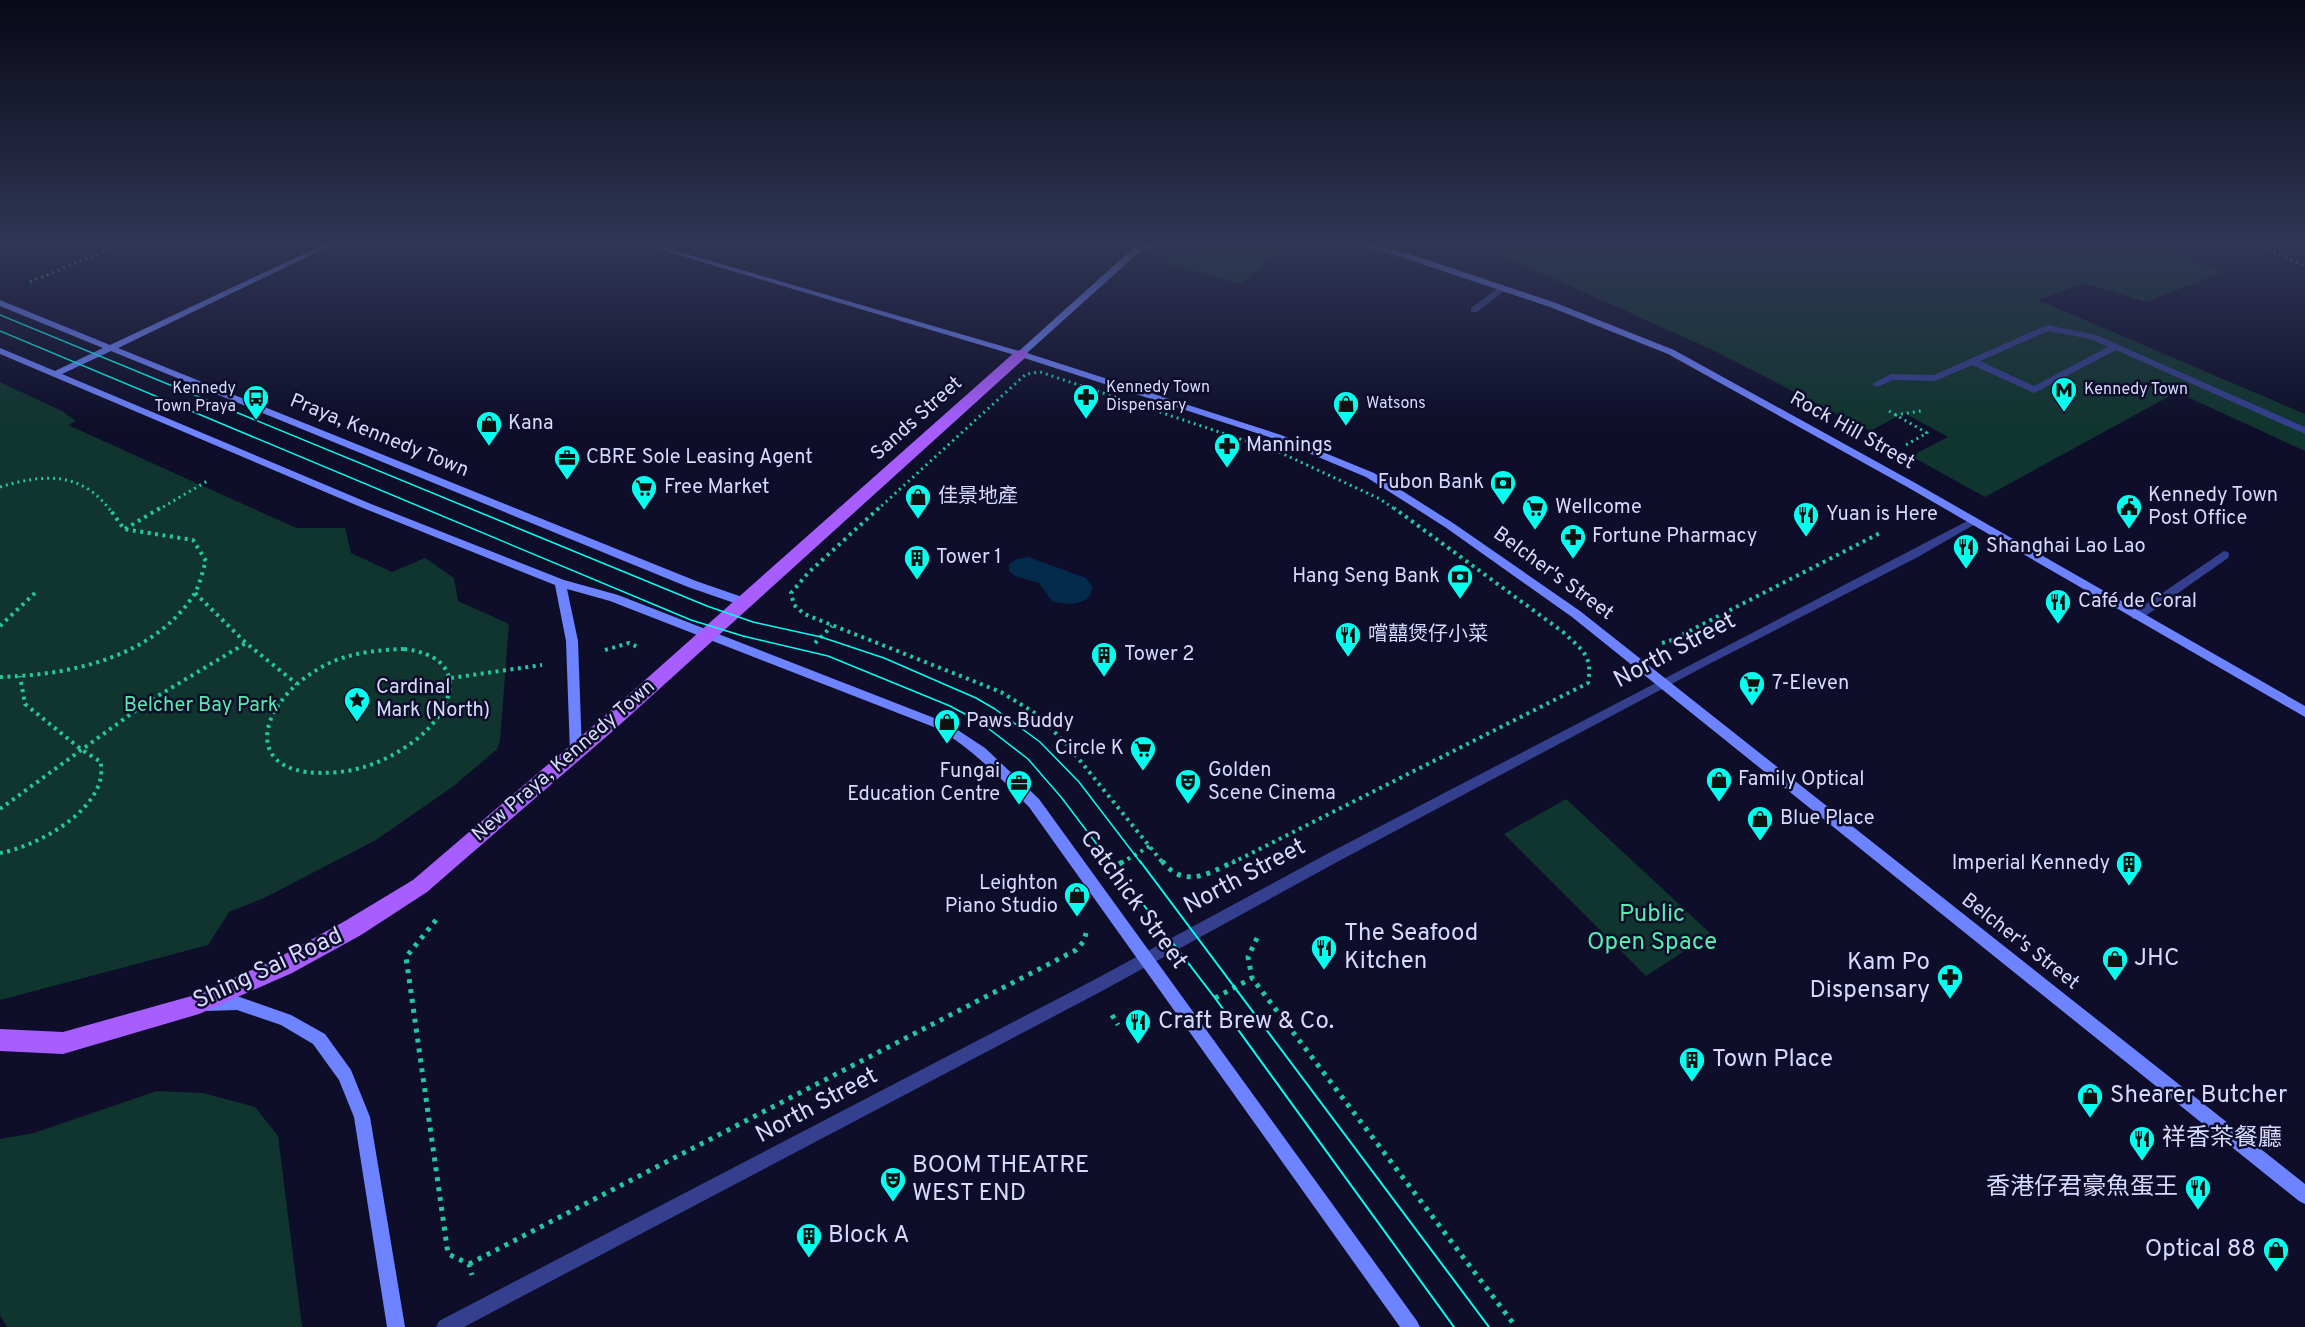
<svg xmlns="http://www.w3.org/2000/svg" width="2305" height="1327" font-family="Overpass,'Noto Sans TC',sans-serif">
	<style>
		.green { fill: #10352e }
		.water { fill: #052b4c }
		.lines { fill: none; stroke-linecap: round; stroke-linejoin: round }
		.path-far2 { stroke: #23c7a2; stroke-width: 3; stroke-dasharray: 2 4; stroke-linecap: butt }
		.path-far1 { stroke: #23c7a2; stroke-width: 4; stroke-dasharray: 3 4.5; stroke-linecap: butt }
		.path { stroke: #23c7a2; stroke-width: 5; stroke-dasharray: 4 6; stroke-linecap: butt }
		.lane { fill: #34408e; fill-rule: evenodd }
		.street { fill: #34408e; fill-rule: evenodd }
		.secondary { fill: #6e83ff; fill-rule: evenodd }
		.primary { fill: #a85eff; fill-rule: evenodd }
		.tram-far1 { stroke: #03ffee; stroke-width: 1.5 }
		.tram { stroke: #03ffee; stroke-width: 2 }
		.labels { text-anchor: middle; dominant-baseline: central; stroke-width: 5; stroke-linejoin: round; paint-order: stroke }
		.far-poi-label { font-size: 16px; fill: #d7d9ff; stroke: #0e0e2a; text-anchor: start }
		.street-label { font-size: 20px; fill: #d7d9ff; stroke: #0e0e2a }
		.poi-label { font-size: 20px; fill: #d7d9ff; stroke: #0e0e2a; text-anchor: start }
		.park-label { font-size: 20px; fill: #56ecad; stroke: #0e0e2a }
		.near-street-label { font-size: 24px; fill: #d7d9ff; stroke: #0e0e2a }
		.near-park-label { font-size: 24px; fill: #56ecad; stroke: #0e0e2a }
		.near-poi-label { font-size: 24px; fill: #d7d9ff; stroke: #0e0e2a; text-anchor: start }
	</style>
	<rect width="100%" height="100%" fill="#0e0e2a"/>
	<path class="green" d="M1464,242H2165L2220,273L2146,302L2085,283L2038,300L2305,414V451L2177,392L1985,497L1911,456L1948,437L1904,413L1870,431L1715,351L1488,249Z
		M1227,244L1283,248L1241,284L1159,261L1186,251Z
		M0,382L62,411L76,421L68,425L296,528H345L351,553L392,572L425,558L454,578L458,601L509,624L500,740L497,749L455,785L376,840L264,898L229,912L208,945L0,1000Z
		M1566,799L1711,934L1646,976L1504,834Z
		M157,1091L203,1093L255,1107L278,1136L302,1327H7L0,1315V1139L34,1133Z"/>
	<path class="water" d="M1028,557L1086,578L1092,586C1092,606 1067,606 1052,601L1039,583L1015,576L1009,571V564L1017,559Z"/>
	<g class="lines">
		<path class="path-far2" d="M596,242L612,246
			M2252,242L2305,266
			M30,282L126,242
			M1889,411L1927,433L1904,446
			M1895,415L1921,411
			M0,487C43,474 81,471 110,510
			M158,510L209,480
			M877,510L1026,374L1040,372L1279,452L1380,499L1396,510"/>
		<path class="path-far1" d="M879,508L808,573L791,593L794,605L804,614L1001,692L1038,715L1069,747L1163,863
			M125,529L160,508
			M195,593L246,643L297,684
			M0,626L35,593
			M815,643L832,626
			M1662,643L1672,640L1880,533
			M404,649C472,657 455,711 413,742C391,758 365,770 338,772C240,782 253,706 320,668C345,653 376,650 404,649Z
			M605,650L629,643L640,648
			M0,677C69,675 152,658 193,596C200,586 202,572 206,561L193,540L124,529L109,508
			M451,678L542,665
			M0,809L146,703L246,643
			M0,853C34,847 90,817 100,781C102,775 101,768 101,762L82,750L25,704L20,676
			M1121,863L1150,846
			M1232,863L1588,683C1593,655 1582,650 1563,632L1394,508"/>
		<path class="path" d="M1162,861C1184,889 1208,874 1235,861
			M1119,864L1124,861
			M436,920L406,957L448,1254L469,1264L472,1275
			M1257,938L1248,957L1252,978L1516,1327
			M1215,998L1252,978
			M1112,1015L1118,1025
			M469,1264L1076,950L1084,941L1086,933"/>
		<path class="lane" d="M1501,286L1508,288L1477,312H1471V308Z
			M2224,551L2228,552L2229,555L2228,558L2141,619H2133L2131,616L2133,613Z"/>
		<path class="street" d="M2047,325L2096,335L2305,427V434L2116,350L2034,393L1972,365L1935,381L1893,380L1877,387L1872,384L1891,374L1934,375ZM2048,331L2091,339L2108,347L2034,386L1980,361Z
			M1973,518L1978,521L1977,523L1916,558L1711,663L1337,862L1102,991L464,1327H436L439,1321L1092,981L1327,854Z"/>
		<path class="secondary" d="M329,242H338L118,348L696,581L748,599L750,602L748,605H740L688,587L111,351L62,374L371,504L564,580L618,595L947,723L985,748L1039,799L1417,1321L1420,1327H1400L1029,807C1001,778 973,750 939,729L610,601L567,589L578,641L582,752L581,755H571L570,752L566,641L555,585L363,508L0,354V348L55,371L103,348L0,306V300L110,345Z
			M635,242H646L1019,351L1131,250L1151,242H1161L1160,244L1137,254L1027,353L1281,435L1374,473L1453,523L1580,611L2305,1184V1204L2299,1201L1572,617L1445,527L1366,477L1275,439L1018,356Z
			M1349,242H1361L1410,254L1556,303L1674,350L1917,484L2305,706V717L1909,488L1668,354L1550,307L1404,258Z
			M237,996L291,1015L325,1034L351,1070L370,1117L405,1327H387L354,1117L339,1080L313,1044L281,1025L237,1010L206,1011L201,1009L198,1004L201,999L206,997Z"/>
		<path class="primary" d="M1021,350L1026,351L1028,354L1026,357L614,730L427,892L361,935L292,973L199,1014L63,1054L0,1051V1029L63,1032L195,995L276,959L345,921L413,880L600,720L1016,351Z"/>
		<path class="tram-far1" d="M0,315L707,606L753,622L821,637L884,658L976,698L995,709L1040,742L1079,782L1141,863
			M0,331L691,620L743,636L828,656L950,706L980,722L1028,759L1061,797L1111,863"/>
		<path class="tram" d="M1110,861L1215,998L1454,1327
			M1140,861L1489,1327"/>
	</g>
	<linearGradient id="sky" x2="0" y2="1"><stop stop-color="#080817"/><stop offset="0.57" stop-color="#303655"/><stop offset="1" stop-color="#303655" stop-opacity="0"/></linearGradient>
	<rect width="2305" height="427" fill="url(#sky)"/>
	<defs>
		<g id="metro-pin" transform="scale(1.35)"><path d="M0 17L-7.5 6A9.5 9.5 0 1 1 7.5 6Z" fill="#03ffee" stroke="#0e0e2a"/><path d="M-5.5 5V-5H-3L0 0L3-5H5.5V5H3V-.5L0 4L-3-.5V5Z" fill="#111"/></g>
		<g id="pharmacy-pin" transform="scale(1.35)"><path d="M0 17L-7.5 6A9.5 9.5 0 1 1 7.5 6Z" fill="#03ffee" stroke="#0e0e2a"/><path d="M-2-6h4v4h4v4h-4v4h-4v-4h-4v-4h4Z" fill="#111"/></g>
		<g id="bus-pin" transform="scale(1.35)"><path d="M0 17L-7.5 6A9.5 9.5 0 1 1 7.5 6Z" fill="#03ffee" stroke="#0e0e2a"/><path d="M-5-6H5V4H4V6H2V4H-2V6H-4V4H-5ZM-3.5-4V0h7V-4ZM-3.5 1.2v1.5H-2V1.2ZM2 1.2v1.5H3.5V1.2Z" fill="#111"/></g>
		<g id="shop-pin" transform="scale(1.35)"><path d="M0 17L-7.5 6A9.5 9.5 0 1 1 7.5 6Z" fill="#03ffee" stroke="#0e0e2a"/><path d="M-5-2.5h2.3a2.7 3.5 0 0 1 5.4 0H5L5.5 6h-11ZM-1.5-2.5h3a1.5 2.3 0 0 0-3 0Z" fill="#111"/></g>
		<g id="office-pin" transform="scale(1.35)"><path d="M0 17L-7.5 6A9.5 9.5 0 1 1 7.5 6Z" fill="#03ffee" stroke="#0e0e2a"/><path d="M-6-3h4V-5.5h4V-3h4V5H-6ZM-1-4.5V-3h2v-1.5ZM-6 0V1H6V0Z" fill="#111"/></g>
		<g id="bank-pin" transform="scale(1.35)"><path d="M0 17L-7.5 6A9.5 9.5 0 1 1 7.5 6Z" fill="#03ffee" stroke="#0e0e2a"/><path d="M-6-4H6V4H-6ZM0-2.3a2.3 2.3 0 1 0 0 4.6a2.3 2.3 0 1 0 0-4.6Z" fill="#111"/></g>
		<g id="supermarket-pin" transform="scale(1.35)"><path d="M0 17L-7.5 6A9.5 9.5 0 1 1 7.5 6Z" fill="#03ffee" stroke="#0e0e2a"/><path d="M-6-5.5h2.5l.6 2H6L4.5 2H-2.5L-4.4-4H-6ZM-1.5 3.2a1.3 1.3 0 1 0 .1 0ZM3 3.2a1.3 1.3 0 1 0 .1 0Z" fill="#111"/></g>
		<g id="civic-pin" transform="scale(1.35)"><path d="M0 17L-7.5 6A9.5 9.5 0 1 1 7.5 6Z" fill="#03ffee" stroke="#0e0e2a"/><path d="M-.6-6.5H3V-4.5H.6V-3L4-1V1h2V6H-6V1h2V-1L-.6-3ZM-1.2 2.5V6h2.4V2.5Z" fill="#111"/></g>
		<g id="restaurant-pin" transform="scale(1.35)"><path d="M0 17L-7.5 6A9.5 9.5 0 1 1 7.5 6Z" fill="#03ffee" stroke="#0e0e2a"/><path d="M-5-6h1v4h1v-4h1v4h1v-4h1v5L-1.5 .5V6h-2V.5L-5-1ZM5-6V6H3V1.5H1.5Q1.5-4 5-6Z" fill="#111"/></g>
		<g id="building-pin" transform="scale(1.35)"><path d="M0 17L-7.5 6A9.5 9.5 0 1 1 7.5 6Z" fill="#03ffee" stroke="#0e0e2a"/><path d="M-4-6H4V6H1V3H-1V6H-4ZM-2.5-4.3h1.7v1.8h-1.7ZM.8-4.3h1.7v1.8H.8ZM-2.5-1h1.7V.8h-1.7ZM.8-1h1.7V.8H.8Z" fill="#111"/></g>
		<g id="sight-pin" transform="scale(1.35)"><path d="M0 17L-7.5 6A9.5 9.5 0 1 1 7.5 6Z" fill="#03ffee" stroke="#0e0e2a"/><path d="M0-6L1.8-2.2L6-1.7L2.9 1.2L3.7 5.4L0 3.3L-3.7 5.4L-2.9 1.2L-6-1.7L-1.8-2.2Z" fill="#111"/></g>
		<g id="theatre-pin" transform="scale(1.35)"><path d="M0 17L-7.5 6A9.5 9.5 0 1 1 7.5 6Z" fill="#03ffee" stroke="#0e0e2a"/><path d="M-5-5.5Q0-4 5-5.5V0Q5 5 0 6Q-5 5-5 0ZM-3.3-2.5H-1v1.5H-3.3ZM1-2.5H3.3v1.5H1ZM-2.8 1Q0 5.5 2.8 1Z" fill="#111"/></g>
	</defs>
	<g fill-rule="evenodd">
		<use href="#metro-pin" x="2064" y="390"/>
		<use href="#pharmacy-pin" x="1086" y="397"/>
		<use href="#bus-pin" x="256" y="398"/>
		<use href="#shop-pin" x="1346" y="404"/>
		<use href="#shop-pin" x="489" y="424"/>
		<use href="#pharmacy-pin" x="1227" y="446"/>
		<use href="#office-pin" x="567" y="458"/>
		<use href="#bank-pin" x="1503" y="483"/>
		<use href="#supermarket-pin" x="644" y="488"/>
		<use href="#shop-pin" x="918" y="497"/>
		<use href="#civic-pin" x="2129" y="507"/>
		<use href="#supermarket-pin" x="1535" y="508"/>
		<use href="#restaurant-pin" x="1806" y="515"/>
		<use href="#pharmacy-pin" x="1573" y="537"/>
		<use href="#restaurant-pin" x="1966" y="547"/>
		<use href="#building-pin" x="917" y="558"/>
		<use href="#bank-pin" x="1460" y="577"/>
		<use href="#restaurant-pin" x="2058" y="602"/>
		<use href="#restaurant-pin" x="1348" y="635"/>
		<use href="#building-pin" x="1104" y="655"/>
		<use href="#supermarket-pin" x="1752" y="684"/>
		<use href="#sight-pin" x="357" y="700"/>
		<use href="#shop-pin" x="947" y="722"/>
		<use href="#supermarket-pin" x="1143" y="749"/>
		<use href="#shop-pin" x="1719" y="780"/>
		<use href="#theatre-pin" x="1188" y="782"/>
		<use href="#office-pin" x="1019" y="783"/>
		<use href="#shop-pin" x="1760" y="819"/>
		<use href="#building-pin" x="2129" y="864"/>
		<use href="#shop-pin" x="1077" y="895"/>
		<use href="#restaurant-pin" x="1324" y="948"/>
		<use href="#shop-pin" x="2115" y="959"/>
		<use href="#pharmacy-pin" x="1950" y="977"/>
		<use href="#restaurant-pin" x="1138" y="1022"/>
		<use href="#building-pin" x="1692" y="1060"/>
		<use href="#shop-pin" x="2090" y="1096"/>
		<use href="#restaurant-pin" x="2142" y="1139"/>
		<use href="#theatre-pin" x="893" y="1180"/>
		<use href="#restaurant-pin" x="2198" y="1188"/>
		<use href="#building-pin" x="809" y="1236"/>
		<use href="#shop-pin" x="2276" y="1250"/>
	</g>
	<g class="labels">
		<g class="far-poi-label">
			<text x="1106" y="388">Kennedy Town<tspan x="1106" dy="18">Dispensary</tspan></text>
			<text x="236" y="389" text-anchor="end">Kennedy<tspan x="236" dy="18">Town Praya</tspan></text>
			<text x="2084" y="390">Kennedy Town</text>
			<text x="1366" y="404">Watsons</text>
		</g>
		<g class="street-label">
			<text transform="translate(917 419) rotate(-42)">Sands Street</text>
			<text transform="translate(1852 431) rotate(29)">Rock Hill Street</text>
			<text transform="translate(379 436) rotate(22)">Praya, Kennedy Town</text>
			<text transform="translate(1553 574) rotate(36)">Belcher's Street</text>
			<text transform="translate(564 761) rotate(-41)">New Praya, Kennedy Town</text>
			<text transform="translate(2020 942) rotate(38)">Belcher's Street</text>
		</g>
		<g class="poi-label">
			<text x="508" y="424">Kana</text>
			<text x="1246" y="446">Mannings</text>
			<text x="586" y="458">CBRE Sole Leasing Agent</text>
			<text x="1484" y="483" text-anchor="end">Fubon Bank</text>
			<text x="664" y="488">Free Market</text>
			<text x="2148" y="496">Kennedy Town<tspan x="2148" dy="23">Post Office</tspan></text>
			<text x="938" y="497">佳景地產</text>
			<text x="1555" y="508">Wellcome</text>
			<text x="1826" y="515">Yuan is Here</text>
			<text x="1592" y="537">Fortune Pharmacy</text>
			<text x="1986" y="547">Shanghai Lao Lao</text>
			<text x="936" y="558">Tower 1</text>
			<text x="1440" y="577" text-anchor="end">Hang Seng Bank</text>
			<text x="2078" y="602">Café de Coral</text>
			<text x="1368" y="635">嚐囍煲仔小菜</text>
			<text x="1124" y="655">Tower 2</text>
			<text x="1772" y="684">7-Eleven</text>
			<text x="376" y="688">Cardinal<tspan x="376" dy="23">Mark (North)</tspan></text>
			<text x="966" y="722">Paws Buddy</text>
			<text x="1124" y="749" text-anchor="end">Circle K</text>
			<text x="1208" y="771">Golden<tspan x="1208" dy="23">Scene Cinema</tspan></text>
			<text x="1000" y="772" text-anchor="end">Fungai<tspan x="1000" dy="23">Education Centre</tspan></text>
			<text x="1738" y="780">Family Optical</text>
			<text x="1780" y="819">Blue Place</text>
			<text x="2110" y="864" text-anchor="end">Imperial Kennedy</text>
			<text x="1058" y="884" text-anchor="end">Leighton<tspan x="1058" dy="23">Piano Studio</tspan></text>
		</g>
		<g class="park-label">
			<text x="201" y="706">Belcher Bay Park</text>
		</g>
		<g class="near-street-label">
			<text transform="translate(1675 651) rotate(-28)">North Street</text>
			<text transform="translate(1245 877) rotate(-28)">North Street</text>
			<text transform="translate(1133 900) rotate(54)">Catchick Street</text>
			<text transform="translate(268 969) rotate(-25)">Shing Sai Road</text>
			<text transform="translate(817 1106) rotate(-28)">North Street</text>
		</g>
		<g class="near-park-label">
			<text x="1652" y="915">Public<tspan x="1652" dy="28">Open Space</tspan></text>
		</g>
		<g class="near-poi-label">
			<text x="1344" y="934">The Seafood<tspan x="1344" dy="28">Kitchen</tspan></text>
			<text x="2134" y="959">JHC</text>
			<text x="1930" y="963" text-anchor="end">Kam Po<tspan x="1930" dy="28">Dispensary</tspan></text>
			<text x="1158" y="1022">Craft Brew &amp; Co.</text>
			<text x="1712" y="1060">Town Place</text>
			<text x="2110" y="1096">Shearer Butcher</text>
			<text x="2162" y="1139">祥香茶餐廳</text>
			<text x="912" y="1166">BOOM THEATRE<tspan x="912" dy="28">WEST END</tspan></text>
			<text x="2178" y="1188" text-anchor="end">香港仔君豪魚蛋王</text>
			<text x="828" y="1236">Block A</text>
			<text x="2256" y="1250" text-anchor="end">Optical 88</text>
		</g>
	</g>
</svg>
